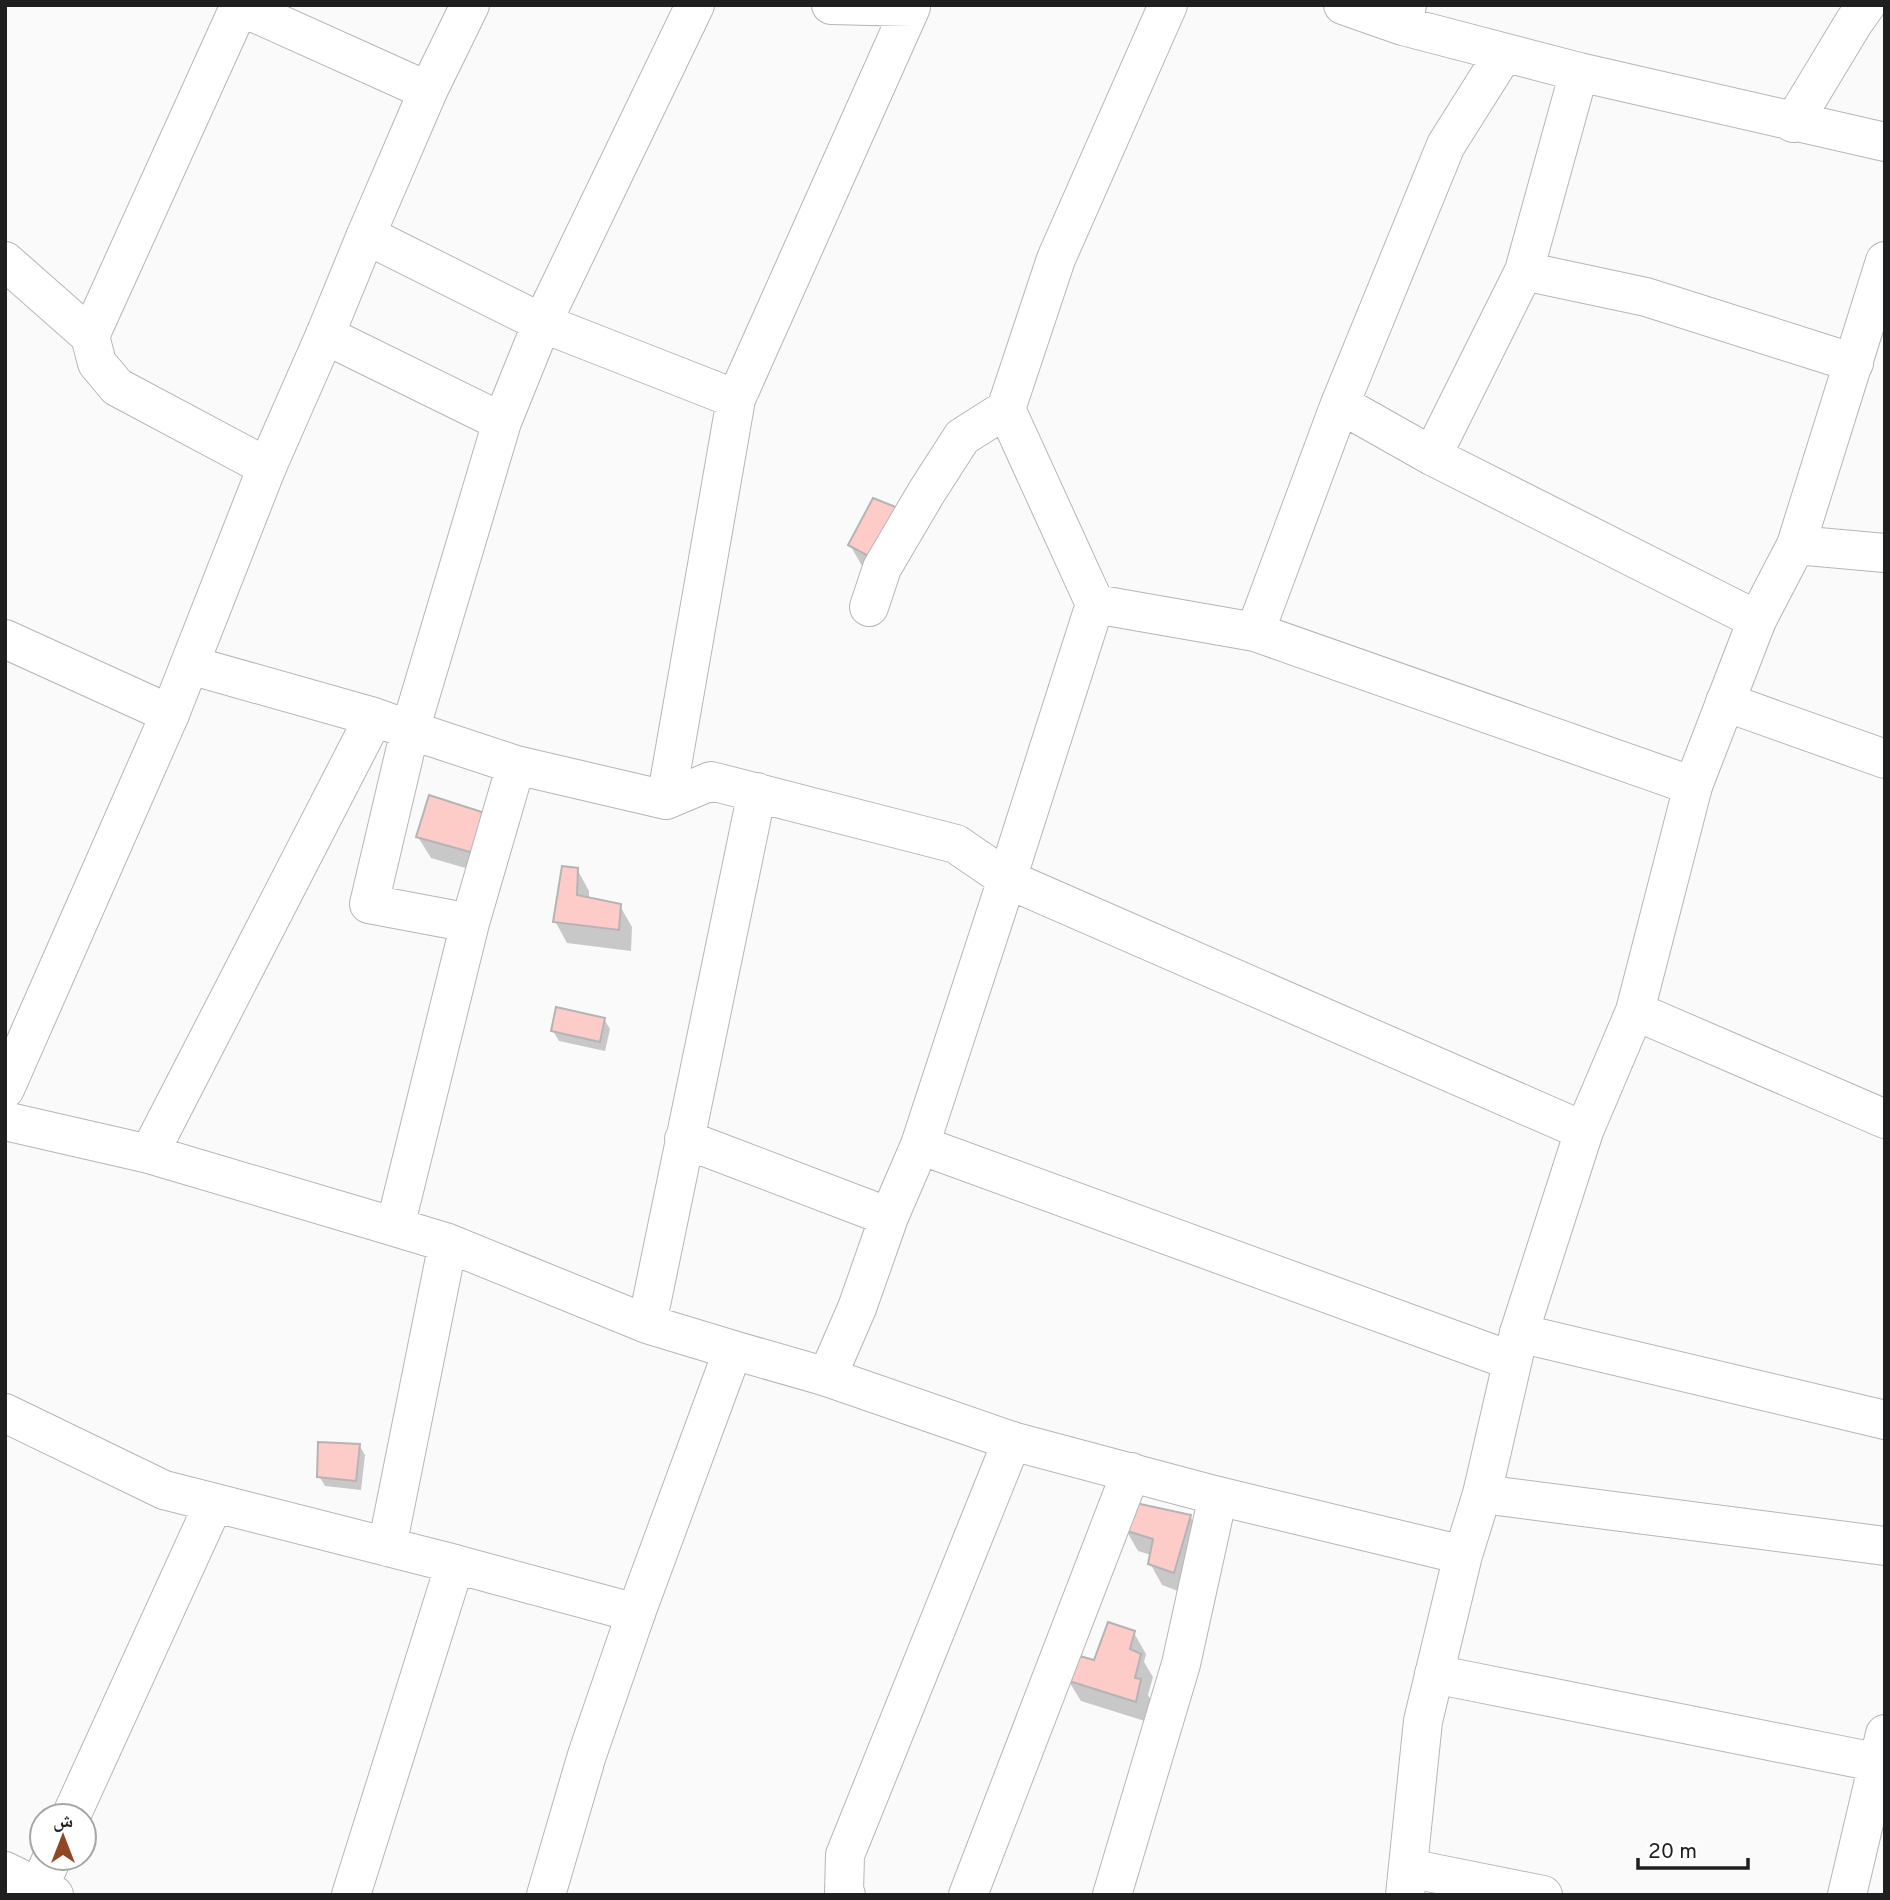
<svg xmlns="http://www.w3.org/2000/svg" width="1890" height="1900" font-family="Overpass,'Noto Naskh Arabic',sans-serif">
	<style>
		.shadow { fill: #0003 }
		.building { fill: #fdccc8; stroke: #b5b4b4; stroke-width: 2 }
		.lines { fill: none; stroke-linecap: round; stroke-linejoin: round }
		.minor-casing { stroke: #b6b6b7; stroke-width: 40 }
		.tertiary-casing { stroke: #b6b6b7; stroke-width: 40 }
		.minor { stroke: #fff; stroke-width: 38 }
		.tertiary { stroke: #fff; stroke-width: 38 }
	</style>
	<rect width="100%" height="100%" fill="#fafafb"/>
	<path class="shadow" d="M874,500L884,578L862,566L850,545Z
		M430,798L493,876L431,858L418,837Z
		M577,869L589,891V899L620,906L632,927L631,951L567,943L555,921Z
		M604,1019L610,1029L605,1051L559,1041L553,1031Z
		M359,1445L365,1455L361,1490L325,1486L319,1476Z
		M1190,1516L1203,1538L1186,1594L1162,1585L1150,1563L1151,1555L1138,1551L1126,1530Z
		M1134,1633L1146,1654L1144,1662L1153,1677L1148,1695L1152,1702L1148,1722L1081,1701L1068,1680Z"/>
	<path class="building" d="M873,498L903,510L872,558L848,545Z
		M429,795L491,815L481,855L416,837Z
		M562,866L578,868L577,895L621,904L619,930L553,922Z
		M556,1007L605,1018L600,1042L551,1031Z
		M318,1442L360,1444L356,1481L317,1477Z
		M1131,1502L1191,1515L1174,1573L1148,1564L1153,1539L1124,1530Z
		M1108,1622L1135,1631L1130,1649L1141,1654L1135,1678L1141,1679L1136,1702L1066,1680L1076,1655L1094,1660Z"/>
	<g class="lines">
		<g class="minor-casing">
			<path id="minor" d="M237,5L428,91
				M1343,5L1403,26L1407,5
				M1403,26L1579,72L1885,142
				M1793,123L1854,22L1866,5
				M366,235L542,323L502,422L410,730L369,904L470,923
				M5,261L90,336L240,5
				M1524,271L1646,297L1854,363
				M325,335L502,422
				M90,336L97,363L117,387L267,467
				M736,399L911,7L831,5
				M1340,404L1432,456L1757,620
				M1432,456L1524,271L1579,72
				M1095,604L1006,409L1056,259L1168,5
				M869,607L882,568L926,493L962,437L1006,409
				M1255,632L1340,404L1446,145L1504,53
				M5,639L170,714
				M190,665L374,717L410,730L516,765L666,800L711,781L956,844L1007,879L1095,604L1255,632L1693,786
				M1725,702L1885,759
				M666,800L736,399L542,323L695,5
				M5,1121L149,1154L395,1227
				M684,1139L889,1217
				M920,1145L1512,1361
				M149,1154L374,717
				M448,1243L395,1227L470,923L516,765
				M647,1324L757,792
				M1519,1333L1885,1420
				M827,1377L857,1308L889,1217L920,1145L1007,879L1584,1131
				M5,1413L164,1490L455,1564
				M1482,1494L1885,1546
				M387,1547L448,1243L647,1324L733,1350
				M1434,1674L1885,1764
				M71,1816L214,1503
				M1408,1868L1543,1895
				M5,1871L54,1895
				M39,1887L52,1858
				M351,1895L455,1564L636,1613
				M846,1895L844,1893L845,1855L1012,1441
				M968,1895L1131,1472
				M1112,1895L1181,1664L1218,1496
				M1847,1895L1885,1734"/>
		</g>
		<g class="tertiary-casing">
			<path id="tertiary" d="M1796,545L1885,553
				M1635,1011L1885,1119
				M5,1089L170,714L267,467L325,335L366,235L428,91L470,5
				M546,1895L587,1755L636,1613L733,1350L827,1377L1012,1441L1218,1496L1463,1555
				M1405,1895L1423,1721L1463,1555L1482,1494L1519,1333L1584,1131L1635,1011L1693,786L1757,620L1796,545L1885,261"/>
		</g>
		<use href="#minor" class="minor"/>
		<use href="#tertiary" class="tertiary"/>
	</g>
	<rect width="1890" height="1900" fill="none" stroke="#1f1f20" stroke-width="14"/>
	<g transform="translate(63 1837)"><circle r="33" fill="#ffffff" stroke="#a5a5a6" stroke-width="2"/>
	<path d="M0-5L12 26L0 18L-12 26Z" fill="#8f4725"/>
	<text y="-10" font-size="19" font-weight="bold" text-anchor="middle" fill="#1f1f20">ش</text>
	</g>
	<path d="M1638 1858v10h110v-10" fill="none" stroke="#1f1f20" stroke-width="3.5"/>
	<text x="1648" y="1858" font-size="21" fill="#1f1f20" stroke="#ffffff" stroke-width="5" paint-order="stroke">20 m</text>
</svg>
